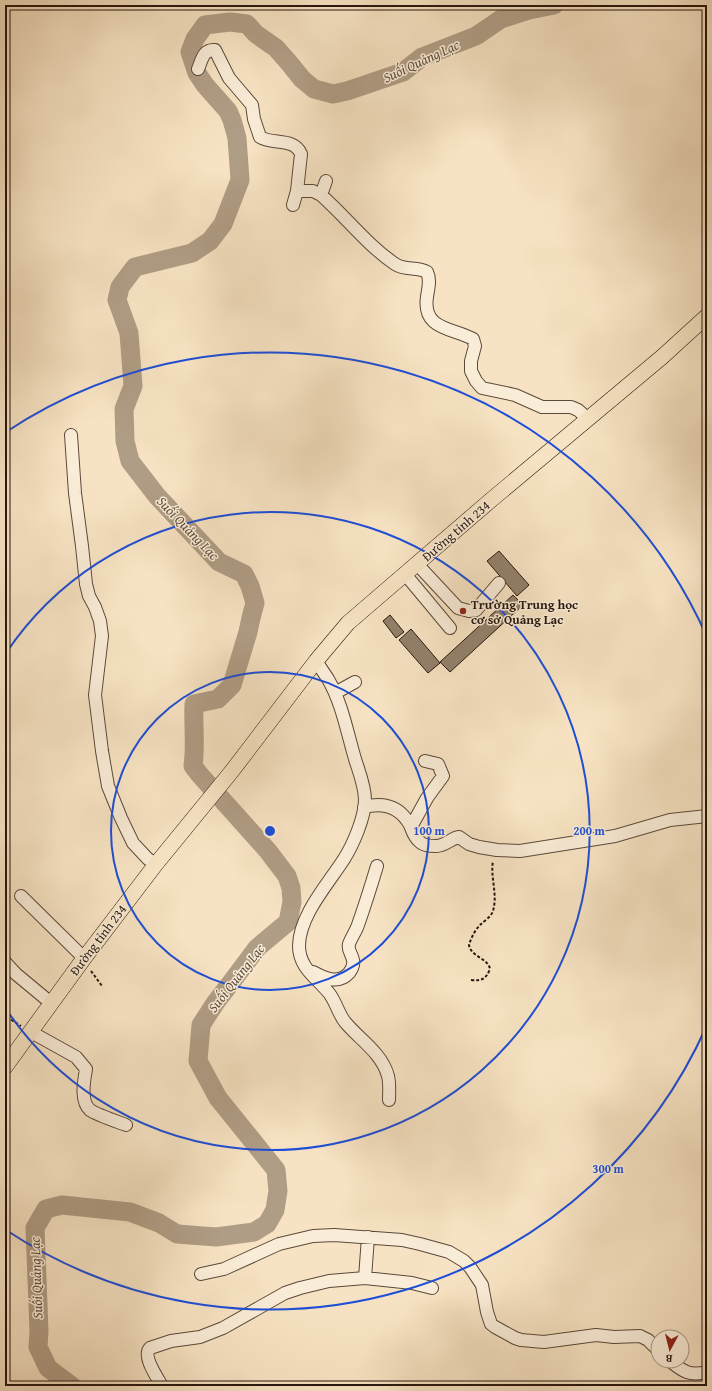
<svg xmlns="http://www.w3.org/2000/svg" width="712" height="1391" font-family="'Gentium Book Plus',serif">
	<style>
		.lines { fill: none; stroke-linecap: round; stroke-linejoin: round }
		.river { stroke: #b09d85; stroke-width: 19 }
		.building { fill: #93816c; stroke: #27160d }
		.minor-casing { stroke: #5b493a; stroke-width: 14 }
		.major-casing { stroke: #27160d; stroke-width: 16 }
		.path { stroke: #27160d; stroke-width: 2; stroke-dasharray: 3 2; stroke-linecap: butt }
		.minor { stroke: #faedd8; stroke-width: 12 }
		.major { stroke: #f7e3c3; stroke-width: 15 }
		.ring { fill: none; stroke: #1d4ed8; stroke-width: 2 }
		.poi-dot { fill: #8f2418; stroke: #faedd8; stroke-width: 1.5 }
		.labels { text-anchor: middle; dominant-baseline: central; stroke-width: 3; stroke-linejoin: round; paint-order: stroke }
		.street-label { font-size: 13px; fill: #27160d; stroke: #faedd8 }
		.poi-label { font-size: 13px; font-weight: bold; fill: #27160d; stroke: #faedd8; text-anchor: start }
		.water-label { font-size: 14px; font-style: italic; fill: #5e4c3d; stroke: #faedd8 }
		.centre { fill: #1d4ed8; stroke: #faedd8; stroke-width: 2 }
		.ring-label { font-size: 12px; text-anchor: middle; font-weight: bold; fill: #1d4ed8; stroke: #faedd8; stroke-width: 3; stroke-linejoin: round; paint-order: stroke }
	</style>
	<rect width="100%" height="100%" fill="#f7e3c3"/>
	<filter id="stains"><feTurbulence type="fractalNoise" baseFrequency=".005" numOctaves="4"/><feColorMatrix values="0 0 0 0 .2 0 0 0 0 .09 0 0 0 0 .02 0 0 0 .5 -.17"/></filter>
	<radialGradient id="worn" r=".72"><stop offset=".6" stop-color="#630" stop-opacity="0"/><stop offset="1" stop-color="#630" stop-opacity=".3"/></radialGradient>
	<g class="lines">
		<path class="river" d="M72,1386L48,1368L38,1347L39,1331L35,1228L46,1209L62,1205L130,1212L159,1223L177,1234L216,1237L254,1232L267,1224L275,1210L278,1191L276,1170L218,1098L198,1061L201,1025L216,1002L233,980L257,948L288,922L292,902L291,888L287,876L268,851L200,775L193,766C196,745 193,724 194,704L218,699L232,685L248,632L251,618L255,603L250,586L244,574L219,562L157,496L130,461L125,441L124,409L133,386L129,333L117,300L120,287L135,267L192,253L210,241L223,224L240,180L237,138L232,120L228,111L205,85L197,73L190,52L195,39L205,25L230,22L247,24L256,34L276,48L290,64L302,79L314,89L333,94L347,91L403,72L422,57L476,36L501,19L529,10L554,5"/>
	</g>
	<path class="building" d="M499,551L529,585L517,596L487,561Z
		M513,595L523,605L450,672L440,662Z
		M390,615L404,632L396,638L383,621Z
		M411,629L440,663L428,673L399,640Z"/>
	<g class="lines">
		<g class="minor-casing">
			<path id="minor" d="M198,69C202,60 203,49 215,50L229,78L252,105L254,119L260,137C272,145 294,137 301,154L297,191L293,205
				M297,191H313L321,195C346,217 367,245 395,264C405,271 417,266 427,272C431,280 428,289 427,297C422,330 453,328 473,339L475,346L471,361V371L476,381L482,388L515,395L542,407H571L578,410L588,419
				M321,195L326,181
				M71,435L75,493L82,546L86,584L89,596L95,607L100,621L102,636L95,695L102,751L108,786L121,818L133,843L148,859L156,864
				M417,564L458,608L469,611L476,610L499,583
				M405,574L450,628
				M316,661C320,667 324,673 328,679C342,703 347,732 355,759C359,772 365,786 365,800C365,817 353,845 344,859C328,884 299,916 299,946C299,968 317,978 329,993C336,1002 338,1013 345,1022C359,1039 382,1053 388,1076C390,1084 389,1092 389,1100
				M335,693L355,682
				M364,807C384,802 400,807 410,825C412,830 414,837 419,841C423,846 431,846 436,846C446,846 451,838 459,837L469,844L479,847L497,850L520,851L615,836L670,820L707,816
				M411,827L427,798L443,776L438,764L425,761
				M21,896L84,958
				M5,962L16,974L51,1003
				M313,972C324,978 338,985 349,973C360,959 346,953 349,944C351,938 356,931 358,925C365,905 371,886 377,866
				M31,1032L76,1057L86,1069C84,1081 80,1101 90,1110C95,1114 118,1122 126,1125
				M201,1274L224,1269L279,1244L313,1236L334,1235L402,1240L420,1244L449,1252L464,1261L470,1267L482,1285L487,1312L491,1324L495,1327L515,1338L521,1340L544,1342L596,1335L614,1337L640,1336L648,1340L658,1350
				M365,1278L412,1283L432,1288
				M670,1361C684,1372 689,1376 707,1372
				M162,1386C157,1377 142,1356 150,1348L171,1341L200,1337L223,1328L285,1293L300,1288L329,1281L365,1278L368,1237"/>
		</g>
		<g class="major-casing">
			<path id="major" d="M5,1067L82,961L156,864L232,771L316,661L348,623L491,500L662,357L707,316"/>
		</g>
		<path class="path" d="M91,971L102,986
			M471,980C482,981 486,979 490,969C488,958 471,957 469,945C471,938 475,930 480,925C484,921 491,917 493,911C498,894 490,877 493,861
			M7,1017L21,1026"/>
		<use href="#minor" class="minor"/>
		<use href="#major" class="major"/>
	</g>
	<g class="ring">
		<circle cx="270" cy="831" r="159"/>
		<path d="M6 653A319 319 0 1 1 6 1009"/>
		<path d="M707 1025A478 478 0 0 1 6 1230M6 432A478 478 0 0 1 707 637"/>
	</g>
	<circle class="poi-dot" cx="463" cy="611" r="4"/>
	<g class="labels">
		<g class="street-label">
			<text transform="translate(456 531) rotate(-41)">Đường tỉnh 234</text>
			<text transform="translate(98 940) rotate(-53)">Đường tỉnh 234</text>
		</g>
		<g class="poi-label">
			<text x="471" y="604">Trường Trung học<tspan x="471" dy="15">cơ sở Quảng Lạc</tspan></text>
		</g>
		<g class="water-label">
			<text transform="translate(421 61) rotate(-25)">Suối Quảng Lạc</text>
			<text transform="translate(188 528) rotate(46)">Suối Quảng Lạc</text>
			<text transform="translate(236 978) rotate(-52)">Suối Quảng Lạc</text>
			<text transform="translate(36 1278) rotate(-92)">Suối Quảng Lạc</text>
		</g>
	</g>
	<circle cx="270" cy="831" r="6" class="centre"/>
	<g class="ring-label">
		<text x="429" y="835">100 m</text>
		<text x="589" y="835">200 m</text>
		<text x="608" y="1173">300 m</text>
	</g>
	<rect width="712" height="1391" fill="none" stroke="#f7e3c3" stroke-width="20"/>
	<rect x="6" y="6" width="700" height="1379" fill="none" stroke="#27160d" stroke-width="2"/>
	<rect x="10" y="10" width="692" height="1371" fill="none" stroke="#27160d"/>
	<g transform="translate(670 1349) rotate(187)"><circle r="19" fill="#faedd8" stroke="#a69787"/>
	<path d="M0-3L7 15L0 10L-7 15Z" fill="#8f2418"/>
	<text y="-6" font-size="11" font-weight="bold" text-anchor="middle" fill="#27160d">B</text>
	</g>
	<rect width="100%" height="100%" filter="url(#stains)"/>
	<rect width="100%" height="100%" fill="url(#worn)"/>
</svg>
